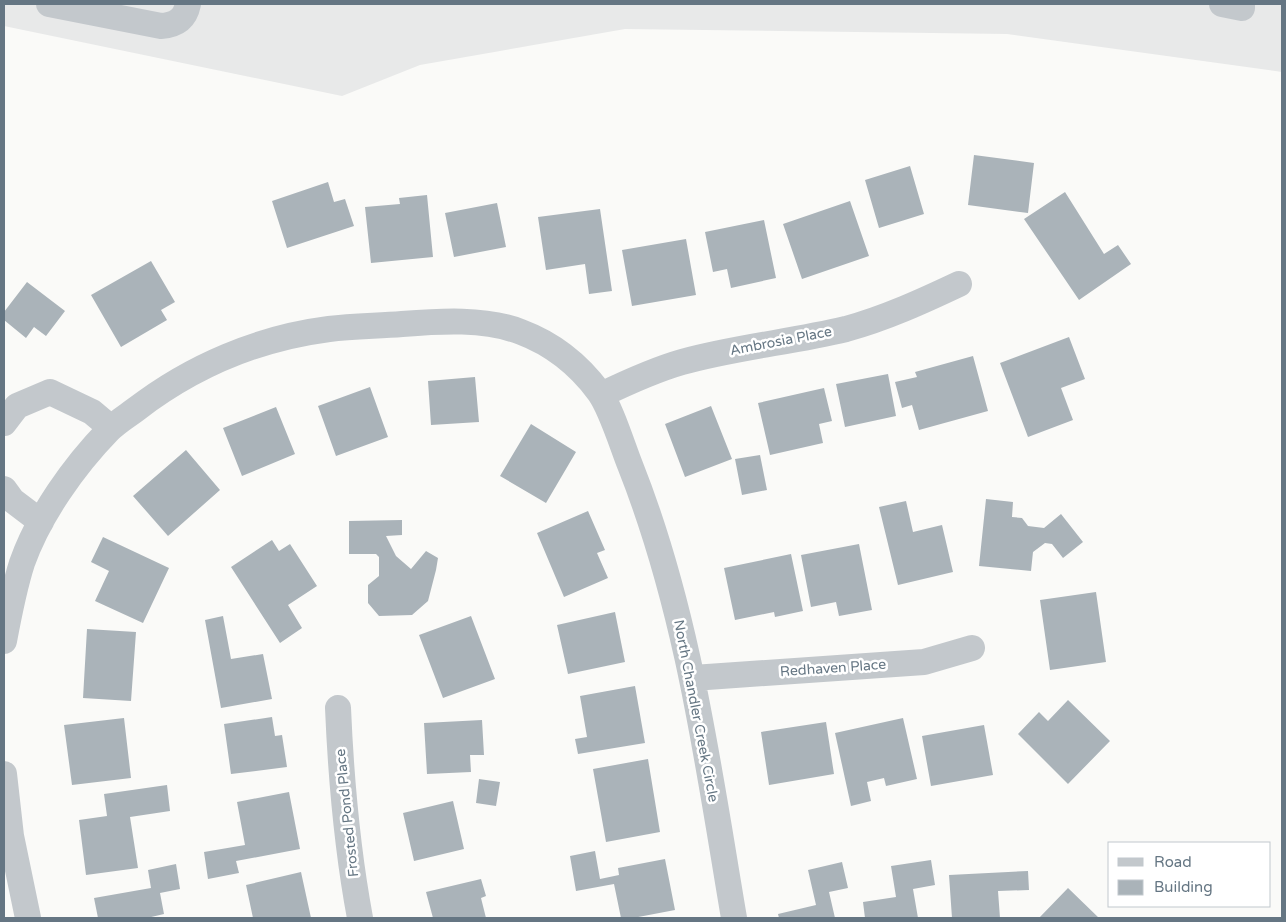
<svg xmlns="http://www.w3.org/2000/svg" width="1286" height="922" font-family="'Varela Round',sans-serif">
	<style>
		.built { fill: #e8e9e9 }
		.building { fill: #aab3b9 }
		.lines { fill: none; stroke-linecap: round; stroke-linejoin: round }
		.minor { stroke: #c3c8cc; stroke-width: 26 }
		.labels { text-anchor: middle; dominant-baseline: central; stroke-width: 5; stroke-linejoin: round; paint-order: stroke }
		.street-label { font-size: 14px; fill: #657683; stroke: #fff }
	</style>
	<rect width="100%" height="100%" fill="#fafaf8"/>
	<path class="built" d="M4,4H1282V72L1007,34L625,29L420,65L342,96L4,26Z"/>
	<path class="building" d="M974,155L1034,163L1028,213L968,205Z
		M910,166L924,214L879,228L865,180Z
		M328,182L334,202L345,199L354,226L287,248L272,201Z
		M1065,192L1104,254L1118,245L1131,264L1079,300L1024,219Z
		M427,195L433,257L371,263L365,207L400,204L399,198Z
		M850,201L869,256L802,279L783,224Z
		M497,203L506,247L454,257L445,213Z
		M600,209L612,291L589,294L585,264L546,270L538,217Z
		M764,220L776,278L731,288L727,269L713,272L705,232Z
		M686,239L696,295L632,306L622,250Z
		M151,261L175,302L161,310L167,320L121,347L91,295Z
		M27,282L65,311L46,336L34,327L26,338L4,320V312Z
		M1069,337L1085,379L1061,388L1073,420L1028,437L1000,363Z
		M973,356L988,411L919,430L912,405L902,408L895,382L917,377L915,372Z
		M888,374L896,416L845,427L836,384Z
		M475,377L479,422L431,425L428,381Z
		M370,387L388,437L336,456L318,406Z
		M824,388L832,421L819,424L823,443L770,455L758,403Z
		M711,406L732,459L685,477L665,424Z
		M276,407L295,454L242,476L223,428Z
		M531,424L576,452L546,503L500,476Z
		M186,450L220,490L168,536L133,496Z
		M760,455L767,490L742,495L735,459Z
		M986,499L1013,502L1012,517L1022,518L1028,526L1044,528L1061,514L1083,542L1063,558L1052,544L1045,543L1033,552L1031,571L979,566Z
		M906,501L913,532L942,525L953,572L898,585L879,507Z
		M588,511L605,550L597,553L608,578L564,597L537,533Z
		M402,520V535L386,536L396,556L411,569L426,551L438,558L436,570L428,601L412,615L379,616L368,603V585L379,576V557L376,554H349V521Z
		M103,537L169,568L143,623L95,601L109,571L91,562Z
		M272,540L279,551L290,544L317,586L288,605L302,628L280,643L231,567Z
		M859,544L872,610L839,616L836,602L811,607L801,555Z
		M791,554L803,611L775,617L774,612L735,620L724,568Z
		M1096,592L1106,662L1050,670L1040,600Z
		M615,612L625,662L568,674L557,625Z
		M223,616L231,659L263,654L272,699L221,708L205,620Z
		M471,616L495,679L443,698L419,635Z
		M87,629L136,632L131,701L83,698Z
		M635,686L645,743L578,754L575,739L587,737L580,696Z
		M1068,700L1110,741L1068,784L1018,734L1039,712L1048,721Z
		M272,717L275,736L282,735L287,767L231,774L224,724Z
		M124,718L131,778L72,785L64,725Z
		M903,718L917,779L886,786L884,778L867,782L871,801L851,806L835,733Z
		M482,720L484,755H470L471,772L427,774L424,723Z
		M826,722L834,774L769,785L761,732Z
		M984,725L993,775L931,786L922,736Z
		M648,759L660,832L606,842L593,769Z
		M479,779L500,782L496,806L476,803Z
		M167,785L170,811L130,817L138,868L86,875L79,820L107,816L104,794Z
		M289,792L300,849L236,861L239,873L208,879L204,852L245,845L237,802Z
		M453,801L464,849L414,861L403,813Z
		M595,851L600,879L619,875L618,868L665,859L675,910L633,918H621L614,884L576,891L570,856Z
		M931,860L935,885L913,889L918,918H865L863,902L896,897L891,866Z
		M842,862L848,888L829,892L835,918H779L778,914L816,905L808,870Z
		M176,864L180,889L160,893L164,914L147,918H98L94,898L151,888L148,870Z
		M1028,871L1029,890L998,891L1000,918H952L949,875Z
		M301,872L311,918H253L246,885Z
		M481,879L486,896L481,898L486,918H433L426,892Z
		M1068,888L1099,918H1039Z"/>
	<g class="lines">
		<path class="minor" d="M49,4L161,26C176,25 185,19 188,4
			M1222,4L1242,8V4
			M601,395C628,382 654,370 682,362C736,347 792,342 846,329C886,318 923,301 959,284
			M4,423L17,406L50,392L92,412L111,428
			M4,489L12,500L41,522
			M4,641C9,614 14,588 22,563C39,515 74,466 109,430C117,422 127,416 135,410C192,366 259,338 329,329C353,326 378,326 402,324C440,321 485,318 521,332C553,344 579,365 599,392C611,408 622,445 630,465C688,611 708,765 734,918
			M693,678L924,662L972,648
			M338,708C341,779 347,848 360,918
			M4,774L11,836L28,918"/>
	</g>
	<g class="labels">
		<g class="street-label">
			<text transform="translate(781 341) rotate(-11)">Ambrosia Place</text>
			<text transform="translate(833 668) rotate(-4)">Redhaven Place</text>
			<text transform="translate(696 711) rotate(79)">North Chandler Creek Circle</text>
			<text transform="translate(347 813) rotate(-96)">Frosted Pond Place</text>
		</g>
	</g>
	<rect width="1286" height="922" fill="none" stroke="#657683" stroke-width="10"/>
	<rect x="1108" y="842" width="162" height="65" fill="#ffffff" stroke="#c1c8cd"/>
	<rect x="1118" y="858" width="25" height="8" fill="#c3c8cc" stroke="#c1c8cd"/>
	<text x="1154" y="867" font-size="15" fill="#657683">Road</text>
	<rect x="1118" y="880" width="25" height="15" fill="#aab3b9" stroke="#c1c8cd"/>
	<text x="1154" y="892" font-size="15" fill="#657683">Building</text>
</svg>
